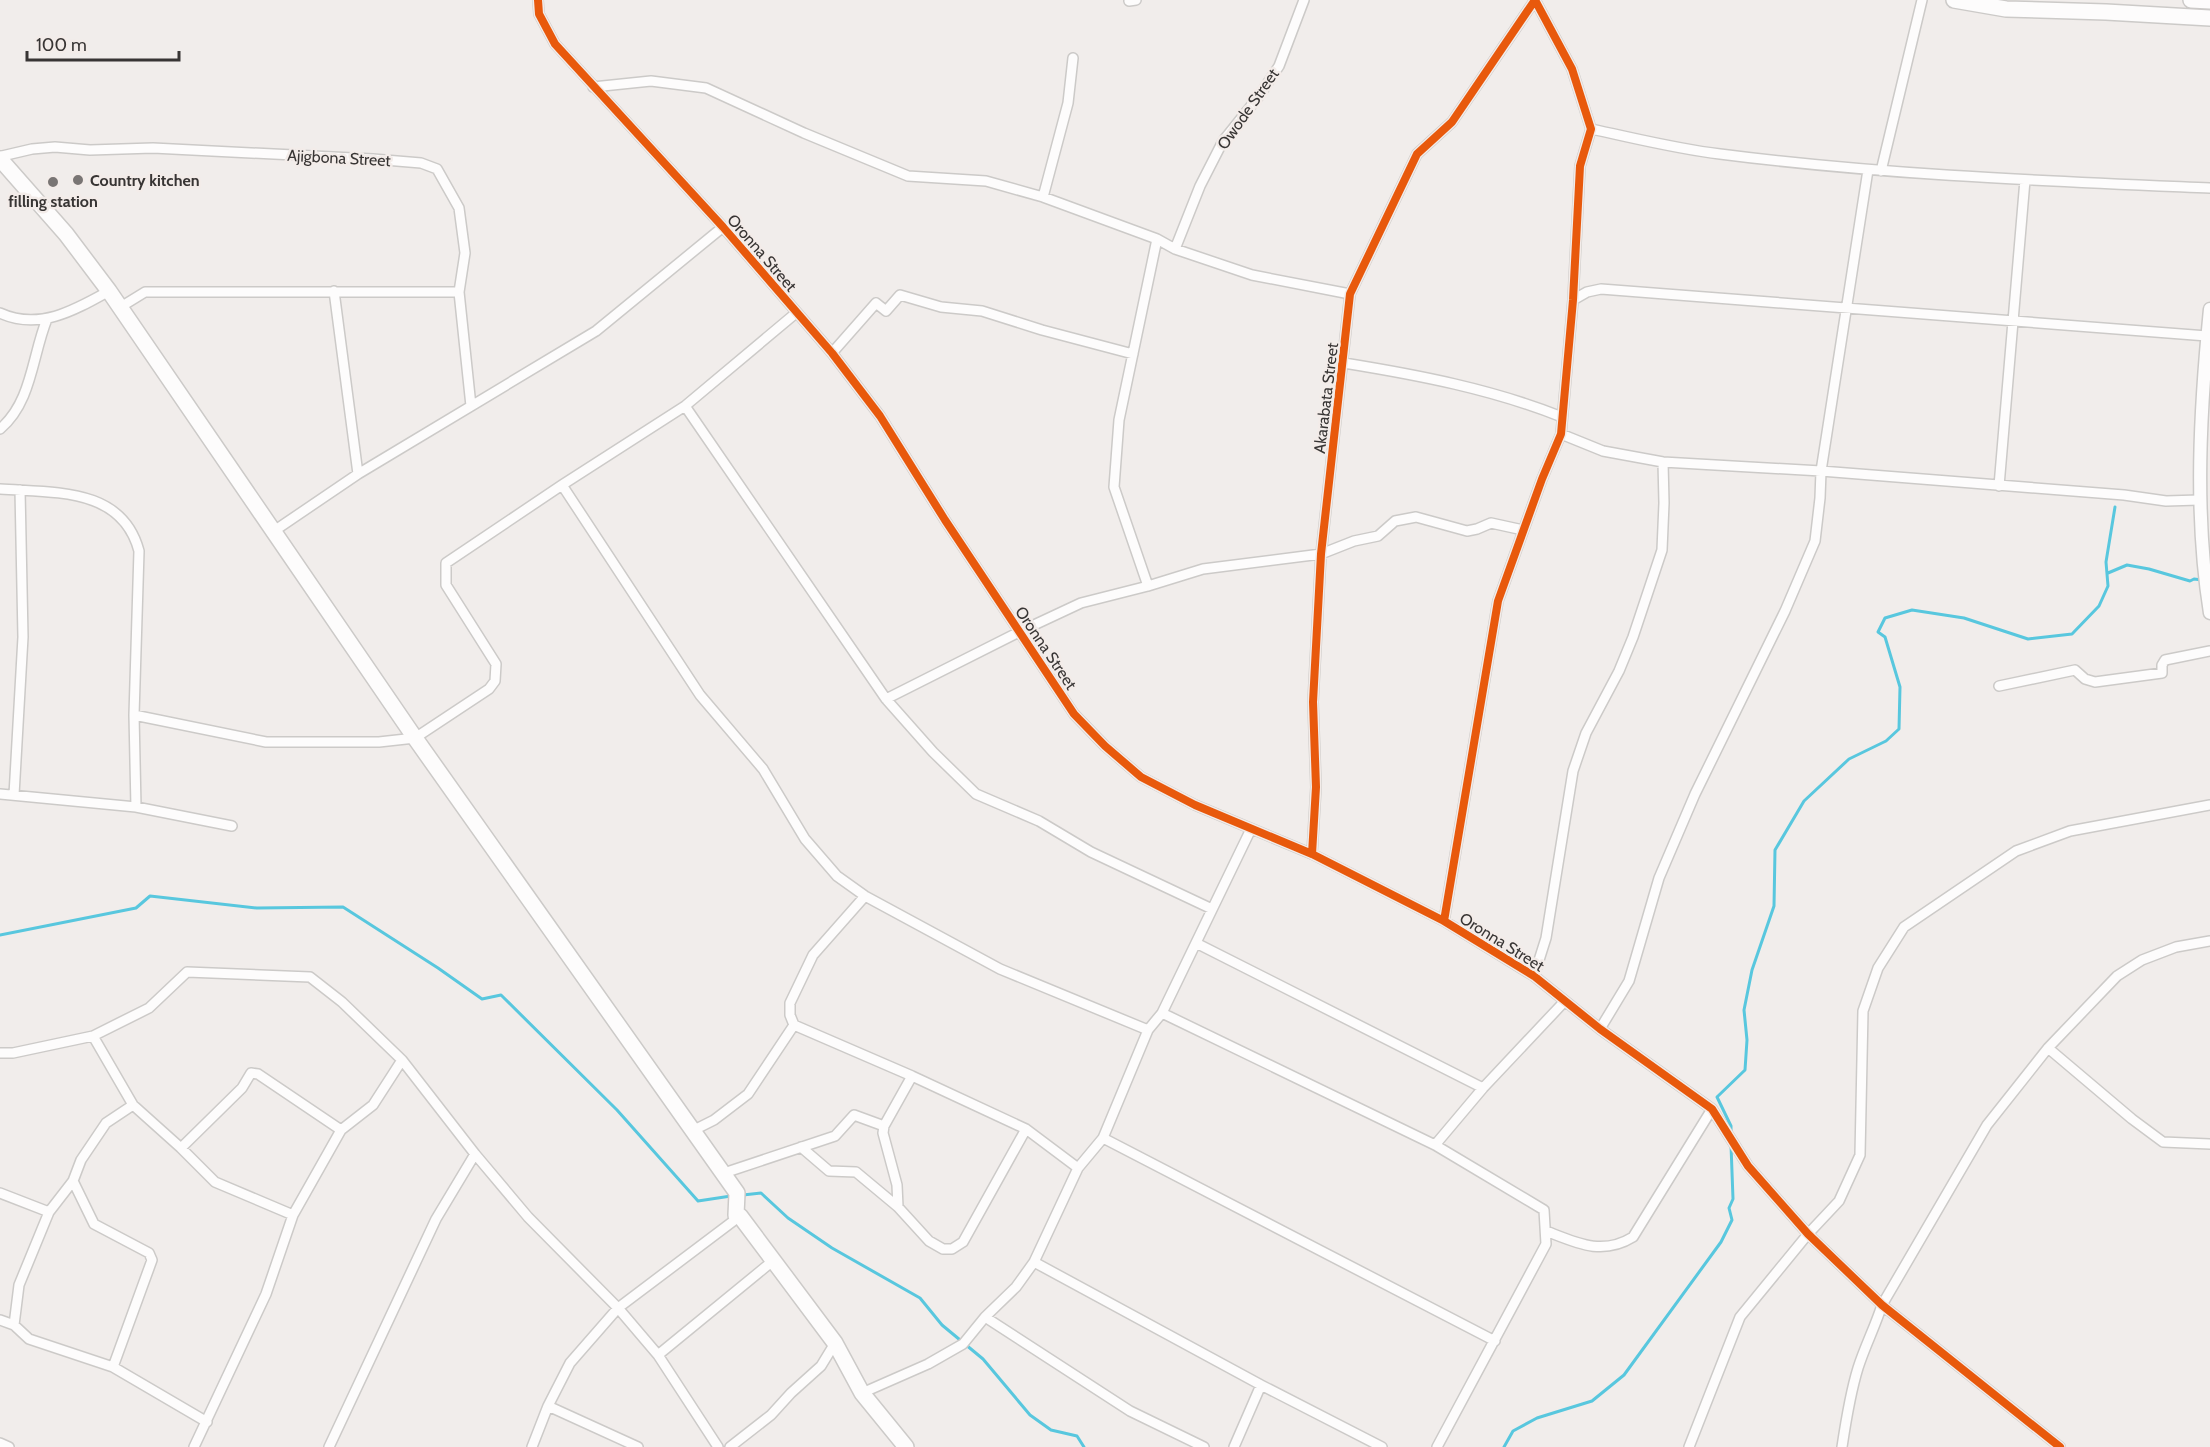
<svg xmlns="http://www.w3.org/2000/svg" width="2210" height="1447" font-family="Cabin,sans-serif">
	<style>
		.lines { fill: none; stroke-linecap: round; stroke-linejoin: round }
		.stream { stroke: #58c7de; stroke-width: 3 }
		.minor-casing { stroke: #cccac8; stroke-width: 12 }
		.tertiary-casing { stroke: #cccac8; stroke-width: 15 }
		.primary-casing { stroke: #cccac8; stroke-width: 18 }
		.minor { stroke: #fdfcfc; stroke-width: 9 }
		.tertiary { stroke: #fdfcfc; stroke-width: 12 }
		.primary { stroke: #fdfcfc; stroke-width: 15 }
		.cycleway-casing { stroke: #f3ece9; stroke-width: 11 }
		.cycleway { stroke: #e8590c; stroke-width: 8 }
		.poi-dot { fill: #797574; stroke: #f3ece9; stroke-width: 2 }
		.labels { text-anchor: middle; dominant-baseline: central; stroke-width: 5; stroke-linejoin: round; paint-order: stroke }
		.street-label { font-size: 16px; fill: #383534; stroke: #f3ece9 }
		.poi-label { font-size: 16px; font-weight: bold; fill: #383534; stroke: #f3ece9; text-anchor: start }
	</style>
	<rect width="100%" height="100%" fill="#f1edeb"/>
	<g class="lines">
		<path class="stream" d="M2108,573L2127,565L2149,569L2190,581L2194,579L2202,580
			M0,935L136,908L150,896L257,908L343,907L438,968L482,999L501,995L617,1110L698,1201L731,1196
			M1731,1132V1126L1717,1097L1745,1070L1747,1040L1744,1010L1752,970L1774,906L1775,850L1804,801L1849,759L1886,741L1899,729L1900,687L1885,637L1878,632L1885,618L1912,610L1964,618L2028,639L2072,634L2099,606L2108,586L2106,562L2115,507
			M743,1195L761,1193L788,1218L832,1248L920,1298L942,1325L983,1359L1030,1415L1051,1430L1077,1436L1084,1447
			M1504,1447L1513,1431L1537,1418L1592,1401L1624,1375L1721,1242L1732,1220L1729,1208L1733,1199L1731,1145"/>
		<g class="minor-casing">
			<path id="minor" d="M538,0L539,14L555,44L723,227L832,353L880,416L945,520L1074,714L1105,746L1141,777L1195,805L1312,854L1444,921L1534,976L1600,1029L1712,1109L1748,1166L1808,1234L1882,1305L2060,1447
				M1129,1L1136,0
				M593,87L651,81L706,88L804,133L908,176L986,181L1043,197L1157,239L1175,249L1252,275L1350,294
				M1591,129C1634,138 1677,149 1720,154C1883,175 2046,181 2210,188
				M2,162V156L32,149L55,147L90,150L153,148L373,159L421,163L437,169L459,208L465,253L459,292L471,406
				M1881,171L1922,0
				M1043,197L1068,103L1073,58
				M1175,249L1200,186L1223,141L1259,96L1279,66L1304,0
				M334,291L358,474
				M1573,300L1587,292L1601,289L2207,336
				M119,308L145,292H459
				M0,313C39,331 75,310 109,291
				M832,353L876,303L886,311L900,295L941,307L982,311L1042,330L1133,354
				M1344,363C1418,375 1492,389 1562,417
				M685,406L886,699L933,752L976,794L1039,821L1091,852L1212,909
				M0,429C32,402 32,356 47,319
				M1561,434L1603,451L1663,462L1821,471L2124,495L2166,501L2199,500
				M562,485L700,695L763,769L805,839L837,876L865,896L1000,969L1148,1030
				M1999,486L2025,180
				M0,489C54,493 122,487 139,551L134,715L136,807
				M274,531L358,474L596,331L723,227
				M1148,586L1114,487L1119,420L1157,239
				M1999,686L2075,670L2085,679L2095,682L2162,673V665L2165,660L2210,651
				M886,699L1019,632L1081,603L1148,586L1203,569L1321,554L1354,541L1378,536L1395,521L1416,517L1467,531L1477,529L1491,523L1523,530
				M134,715L266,742H379L415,738L489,689L495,681L496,664L446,585V563L562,485L685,406L796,313
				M0,794L136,807L232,826
				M14,795L23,637L20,490
				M1312,854L1316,787L1313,702L1321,554L1350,294L1417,154L1452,122L1535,0L1572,69L1591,129L1580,166L1573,300L1561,434L1542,479L1498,601L1444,921
				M865,896L813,955L790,1003V1015L794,1025L912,1076L1026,1129L1078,1168
				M1196,943L1483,1088
				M1534,976L1546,938L1573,771L1586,733L1619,671L1633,637L1662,550L1664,503L1663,462
				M1162,1013L1435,1145L1544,1210L1546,1244L1437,1447
				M1600,1029L1629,981L1659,878L1695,794L1785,611L1815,541L1820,498L1821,471L1868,170
				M93,1036L133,1105
				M2048,1048L2132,1119L2163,1142L2210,1144
				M0,1053H13L93,1036L149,1008L187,972L310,977L342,1002L402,1060L475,1154L528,1217L618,1308L658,1355L718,1447
				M884,1126L883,1133L897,1185L898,1207
				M694,1130L714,1120L748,1094L794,1025
				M1103,1138L1495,1341
				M1435,1145L1483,1088L1564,1002
				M801,1147L829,1171L856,1172L898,1207L929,1241L943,1249H952L963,1242L1026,1129
				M181,1148L242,1088L251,1073L258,1074L341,1130
				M727,1178L730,1171L835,1136L854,1115L884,1126L912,1076
				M73,1181L94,1224L149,1253L152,1260L113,1367
				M0,1193L49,1212L73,1181L81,1160L106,1123L133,1105L181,1148L215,1182L293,1215
				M1546,1231C1577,1243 1602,1256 1633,1237L1712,1109
				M1034,1262L1261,1385L1382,1447
				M985,1317L1130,1411L1204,1447
				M0,1320L14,1325L29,1339L113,1367L207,1422
				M14,1325L19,1285L49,1212
				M658,1355L774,1260
				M862,1393L928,1364L963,1344L985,1317L1016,1287L1034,1262L1078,1168L1103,1138L1148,1030L1162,1013L1251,829
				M548,1406L638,1447
				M0,1443L9,1447
				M194,1447L266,1294L293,1215L341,1130L373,1105L402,1060
				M329,1447L436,1219L475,1154
				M532,1447L548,1406L570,1363L618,1308L740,1216
				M730,1447L771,1415L791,1393L821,1366L835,1343
				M1234,1447L1261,1385
				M1689,1447L1740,1317L1808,1234L1839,1201L1860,1155L1863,1011L1878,968L1904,927L2016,851L2070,831L2210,805
				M1842,1447C1846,1420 1850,1394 1858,1368C1865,1346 1875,1327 1882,1305L1987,1125L2048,1048L2117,976L2142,960L2176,947L2210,941"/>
		</g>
		<g class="tertiary-casing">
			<path id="tertiary" d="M2210,309C2200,410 2194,513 2210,613"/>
		</g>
		<g class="primary-casing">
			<path id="primary" d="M1954,0L2006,9L2106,12L2210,18
				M2191,0L2210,1
				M0,159L66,234L109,291L415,738L737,1193L736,1215L740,1216L835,1343L862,1393L906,1447"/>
		</g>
		<use href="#minor" class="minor"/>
		<use href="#tertiary" class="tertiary"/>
		<use href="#primary" class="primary"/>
		<g class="cycleway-casing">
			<path id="cycleway" d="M538,0L539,14L555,44L723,227L832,353L880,416L945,520L1074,714L1105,746L1141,777L1195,805L1312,854L1444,921L1534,976L1600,1029L1712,1109L1748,1166L1808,1234L1882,1305L2060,1447
				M1312,854L1316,787L1313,702L1321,554L1350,294L1417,154L1452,122L1535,0L1572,69L1591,129L1580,166L1573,300L1561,434L1542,479L1498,601L1444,921"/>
		</g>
		<use href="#cycleway" class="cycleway"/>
	</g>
	<g class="poi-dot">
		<circle cx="78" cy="180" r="6"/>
		<circle cx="53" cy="182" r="6"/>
	</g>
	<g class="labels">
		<g class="street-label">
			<text transform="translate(1248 109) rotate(-55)">Owode Street</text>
			<text transform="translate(339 158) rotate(3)">Ajigbona Street</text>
			<text transform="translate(762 253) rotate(49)">Oronna Street</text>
			<text transform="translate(1326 398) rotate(-83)">Akarabata Street</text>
			<text transform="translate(1046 648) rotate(56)">Oronna Street</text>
			<text transform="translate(1502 942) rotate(32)">Oronna Street</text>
		</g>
		<g class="poi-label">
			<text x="90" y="180">Country kitchen</text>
			<text x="53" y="201" text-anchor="middle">filling station</text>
		</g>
	</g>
	<path d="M27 51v9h152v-9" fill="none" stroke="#383534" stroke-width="3"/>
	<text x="36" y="51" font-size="18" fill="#383534" stroke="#f3ece9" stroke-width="4.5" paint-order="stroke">100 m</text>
</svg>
